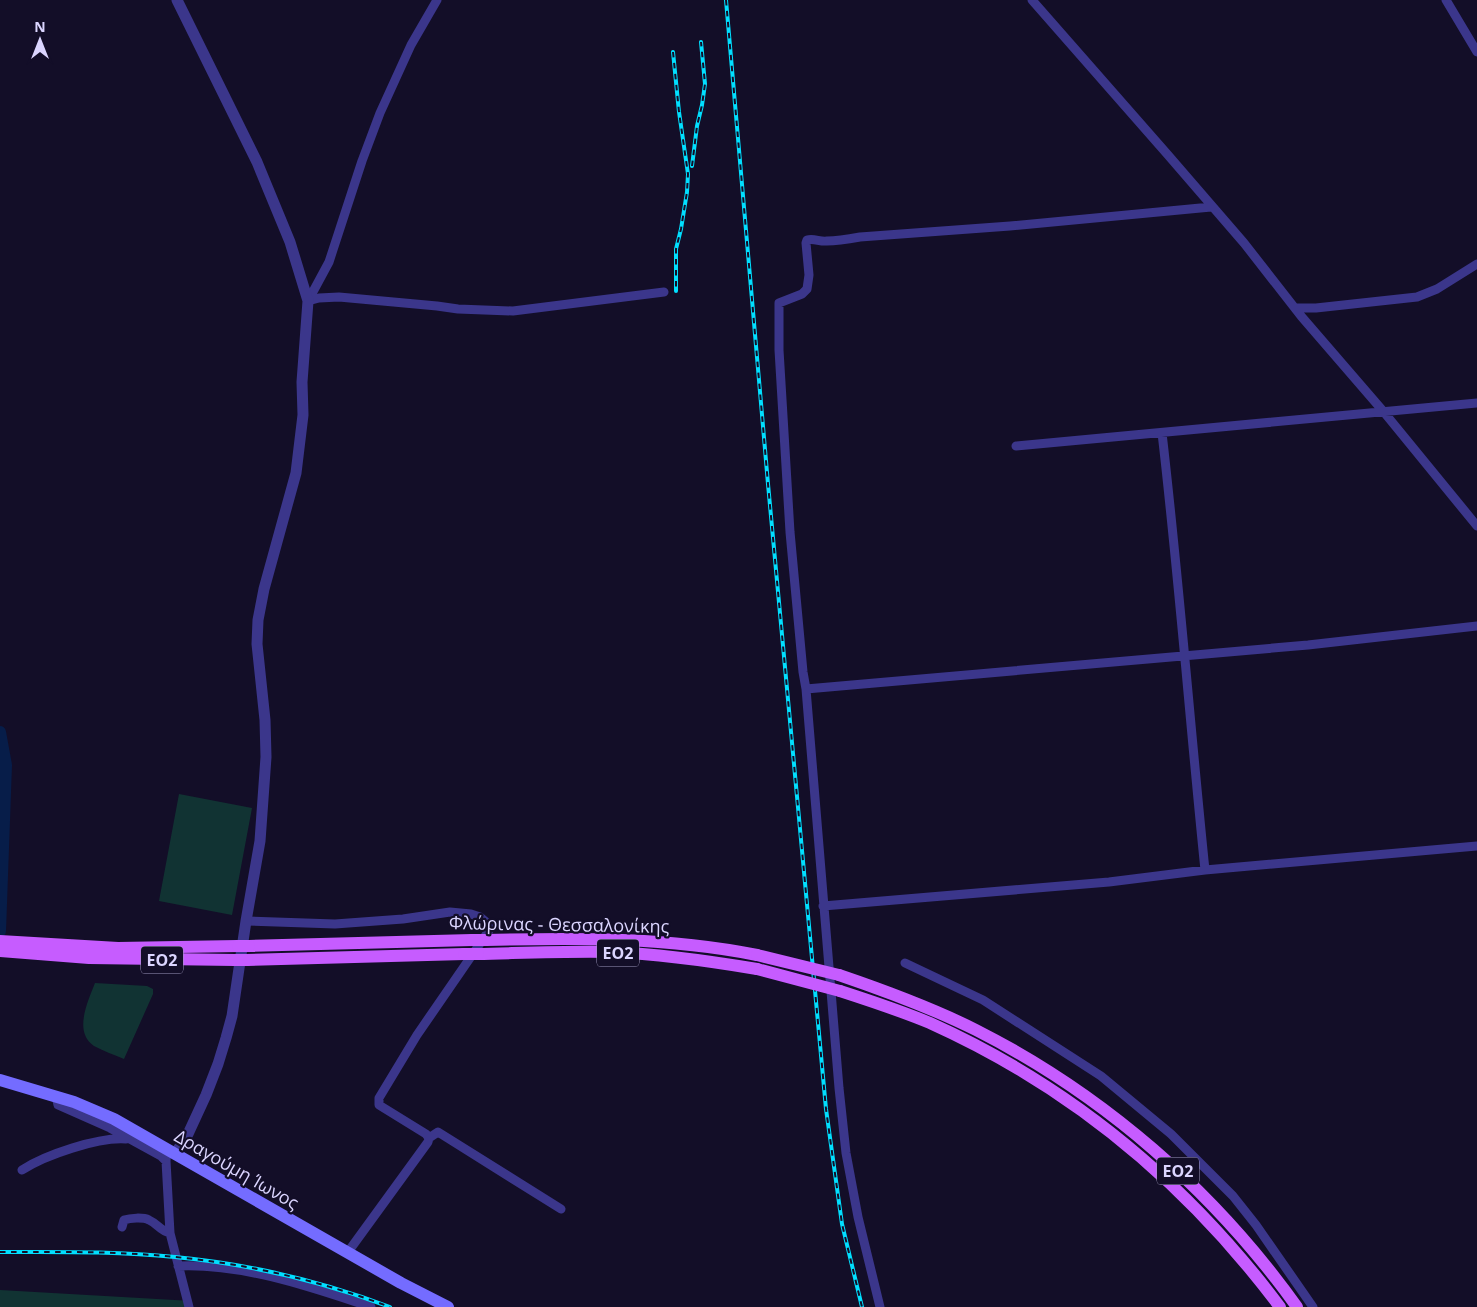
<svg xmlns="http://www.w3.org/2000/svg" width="1477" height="1307" font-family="'Open Sans',sans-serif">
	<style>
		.green { fill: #133 }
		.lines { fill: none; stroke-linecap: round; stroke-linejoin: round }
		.river { stroke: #071d49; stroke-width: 12 }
		.minor { stroke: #3b368b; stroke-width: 9 }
		.tertiary { stroke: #3b368b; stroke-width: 11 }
		.secondary { stroke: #746cff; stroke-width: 12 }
		.primary { stroke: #c65cff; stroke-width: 12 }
		.rail-casing { stroke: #01dfff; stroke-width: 4 }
		.rail { stroke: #130e28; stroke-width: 2; stroke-dasharray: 5.5; stroke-linecap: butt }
		.primary-bridge { stroke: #c65cff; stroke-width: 12 }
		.labels { text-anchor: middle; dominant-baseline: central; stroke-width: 4.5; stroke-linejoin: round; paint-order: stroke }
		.shield { fill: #130e28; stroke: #9f99be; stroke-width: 1 }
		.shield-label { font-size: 16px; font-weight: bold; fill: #dbd5ff }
		.street-label { font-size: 18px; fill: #dbd5ff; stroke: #130e28 }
	</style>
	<rect width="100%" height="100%" fill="#130e28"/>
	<path class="green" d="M179,794L252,808L232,915L159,901Z
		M95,983L147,986L153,989V994L124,1059C115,1055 103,1051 94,1046C73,1032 88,1001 95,983Z
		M0,1290L192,1301L193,1307H0Z"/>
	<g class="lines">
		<path class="river" d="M0,732L6,765L0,931"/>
		<path class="minor" d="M1032,0L1168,155L1244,243L1301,316L1383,411L1477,526
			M1446,0L1477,52
			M308,301L319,298L339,297L437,306L458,309L513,311L664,292
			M308,301L329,262L362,161L380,113L411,45L437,0
			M1295,308H1316L1417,297L1437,289L1477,264
			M1162,433C1179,579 1190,724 1205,870
			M1016,446L1477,403
			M806,689L1308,645L1477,626
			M823,906L1109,882L1205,870L1477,846
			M246,921L335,924L403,919L450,912L471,914L480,917L486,922L490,929L417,1035L379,1098V1105L426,1134L429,1138
			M905,963L983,1000L1101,1076L1171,1134L1233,1196L1256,1225L1313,1307
			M56,1096L58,1105L110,1128L161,1156L166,1161
			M167,1149L166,1161L170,1233L189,1307
			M22,1170C45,1155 98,1137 126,1139
			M122,1227L124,1220C130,1218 143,1217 149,1220C158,1224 160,1231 170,1233
			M348,1252L428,1142L429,1138L438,1132L561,1209
			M178,1266C242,1263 311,1287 371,1307
			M880,1307L858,1217L846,1153L839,1088L806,689L803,672L790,532L779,350V303L802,294L807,289L809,275L806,243L807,240C814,238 820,242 827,241C838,241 849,239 860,237L1010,226L1211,207"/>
		<path class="tertiary" d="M175,1154L188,1134L206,1095L218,1064L226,1038L232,1016L246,921L260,841L266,757L265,720L257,644L258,620L264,589L296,473L303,415L302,382L308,301L290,242L257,162L177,0"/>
		<path class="secondary" d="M0,1080L74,1102L114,1119L401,1283L448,1307"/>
		<path class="primary" d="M486,940C577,938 667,937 757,955
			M0,941L118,948L238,946
			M249,946L472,940
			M0,951L89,958L235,960
			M478,954C523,953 568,951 612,952C661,954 709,961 757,969
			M247,960L464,954
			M839,975C886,991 932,1008 976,1030C1104,1095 1214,1191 1297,1307
			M840,991C871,1001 901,1011 930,1023C1072,1087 1187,1183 1280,1307"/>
		<g class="rail-casing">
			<path id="rail" d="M726,0L768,484L826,1109L842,1224L862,1307
				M673,52L679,112L688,174L687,192L681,229L676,249V291
				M692,166L697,126L702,105L705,84L701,42
				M0,1252C59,1252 117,1251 175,1257C249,1264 321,1281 390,1307"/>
		</g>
		<use href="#rail" class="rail"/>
		<path class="primary-bridge" d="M472,940H486
			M238,946H249
			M464,954H478
			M757,955L839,975
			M235,960H247
			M757,969L840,991"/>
	</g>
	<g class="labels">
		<g class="shield">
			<rect x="597" y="939.5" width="42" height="27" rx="4"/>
			<rect x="141" y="946.5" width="42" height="27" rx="4"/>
			<rect x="1157" y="1157.5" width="42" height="27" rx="4"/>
		</g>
		<g class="shield-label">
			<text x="618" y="953">ΕΟ2</text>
			<text x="162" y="960">ΕΟ2</text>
			<text x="1178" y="1171">ΕΟ2</text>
		</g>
		<g class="street-label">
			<text transform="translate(559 924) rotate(1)">Φλώρινας - Θεσσαλονίκης</text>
			<text transform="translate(237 1169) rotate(30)">Δραγούμη Ίωνος</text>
		</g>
	</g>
	<g transform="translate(40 40)" stroke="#130e28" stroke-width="4" paint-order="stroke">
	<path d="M0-4L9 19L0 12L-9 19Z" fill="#dbd5ff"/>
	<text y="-8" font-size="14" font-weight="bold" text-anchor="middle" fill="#dbd5ff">N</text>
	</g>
</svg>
